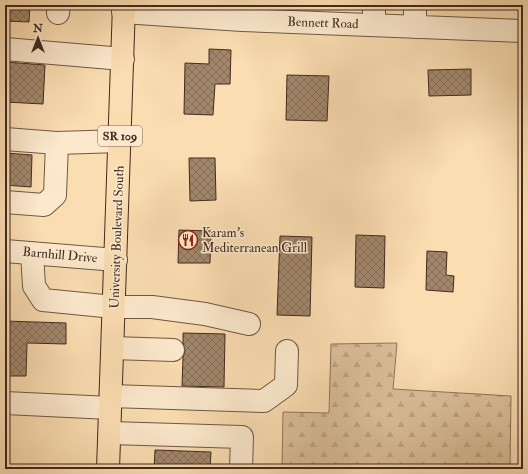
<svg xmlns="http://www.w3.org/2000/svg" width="528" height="474" font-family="'IM FELL Double Pica',serif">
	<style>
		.forest { fill: url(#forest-firs); stroke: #8e745c }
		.building { fill: url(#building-cross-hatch); stroke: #412a20 }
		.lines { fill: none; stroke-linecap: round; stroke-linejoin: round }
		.minor-casing { stroke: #705744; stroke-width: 24 }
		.major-casing { stroke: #412a20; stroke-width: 24 }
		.minor { stroke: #fce9cd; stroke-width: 22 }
		.major { stroke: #fbddb2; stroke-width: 22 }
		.labels { text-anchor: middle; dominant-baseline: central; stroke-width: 3; stroke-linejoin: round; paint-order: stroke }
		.shield { fill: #fce9cd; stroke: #796354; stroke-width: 1 }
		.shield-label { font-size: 12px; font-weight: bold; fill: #412a20 }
		.street-label { font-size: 13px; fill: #412a20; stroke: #fce9cd }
		.poi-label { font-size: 13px; fill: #412a20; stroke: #fce9cd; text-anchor: start }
	</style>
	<defs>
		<pattern id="forest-firs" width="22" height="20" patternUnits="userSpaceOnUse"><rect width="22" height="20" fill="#dbbf99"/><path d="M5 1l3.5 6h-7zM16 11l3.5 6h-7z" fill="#bda484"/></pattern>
		<pattern id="building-cross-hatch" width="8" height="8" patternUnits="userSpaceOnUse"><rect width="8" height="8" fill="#a2876c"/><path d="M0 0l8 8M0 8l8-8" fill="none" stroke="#866f58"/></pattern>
	</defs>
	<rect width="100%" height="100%" fill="#fbddb2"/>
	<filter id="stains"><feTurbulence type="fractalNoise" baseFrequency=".005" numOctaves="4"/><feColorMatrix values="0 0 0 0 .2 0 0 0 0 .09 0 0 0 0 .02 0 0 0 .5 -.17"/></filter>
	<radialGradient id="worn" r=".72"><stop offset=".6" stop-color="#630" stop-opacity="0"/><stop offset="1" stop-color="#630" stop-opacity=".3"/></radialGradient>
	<path class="forest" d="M397,343L393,389L511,396L510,469H282L283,412L329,413L331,344Z"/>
	<path class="building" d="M5,5H30L29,22L5,21Z
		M209,49L231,50L230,84H215L213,115L184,114L185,63L209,64Z
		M5,62L45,65L43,104L5,102Z
		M471,69V95L429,96L428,70Z
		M287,75L329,76L327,121L286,120Z
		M5,153L32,155L31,187L5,185Z
		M189,158H215L216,200L190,201Z
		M179,230L211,231L210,263H178Z
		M356,235L385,236L384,288L355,287Z
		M280,236L312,237L310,316L277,315Z
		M427,251L447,252L446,275L454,276L453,292L426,290Z
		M5,321L66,323V344L27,343L26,376H5Z
		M183,333L225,334L224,387L182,386L183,358L185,351L183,343Z
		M155,450L211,452L210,469H154Z"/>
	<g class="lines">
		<g class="minor-casing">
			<path id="minor" d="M374,5V25
				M415,5V27
				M123,12L242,20L523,31
				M58,13L59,5
				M5,49L123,59
				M5,139L57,143L120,141
				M5,202L44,205L55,195L57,143
				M5,251L116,260
				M32,253L34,286L43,300L114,307H152L205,314L249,324
				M113,348L173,350
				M111,396L264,401L286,385L287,351
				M5,403L110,408
				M110,433L242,437L241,469"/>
		</g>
		<g class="major-casing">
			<path id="major" d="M108,469L124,5"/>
		</g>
		<use href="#minor" class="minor"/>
		<use href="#major" class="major"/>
	</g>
	<defs>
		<g id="restaurant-ring" transform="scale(1)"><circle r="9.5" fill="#fce9cd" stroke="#8f2418" stroke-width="1.5"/><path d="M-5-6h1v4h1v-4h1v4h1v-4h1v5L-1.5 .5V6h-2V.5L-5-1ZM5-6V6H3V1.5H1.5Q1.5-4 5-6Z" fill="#8f2418"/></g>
	</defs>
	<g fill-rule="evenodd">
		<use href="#restaurant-ring" x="188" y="240"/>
	</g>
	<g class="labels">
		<rect class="shield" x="98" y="126" width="44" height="20" rx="3"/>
		<g class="shield-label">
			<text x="120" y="136">SR 109</text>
		</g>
		<g class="street-label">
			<text transform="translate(323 23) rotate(2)">Bennett Road</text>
			<text transform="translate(117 237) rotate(-88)">University Boulevard South</text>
			<text transform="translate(60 255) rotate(5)">Barnhill Drive</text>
		</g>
		<g class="poi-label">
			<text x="202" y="233">Karam's<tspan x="202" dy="15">Mediterranean Grill</tspan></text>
		</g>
	</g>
	<rect width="528" height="474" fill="none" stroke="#fbddb2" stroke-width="20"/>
	<rect x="6" y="6" width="516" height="462" fill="none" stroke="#412a20" stroke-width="2"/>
	<rect x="10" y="10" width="508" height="454" fill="none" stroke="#412a20"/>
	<g transform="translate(38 38)" stroke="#fce9cd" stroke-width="3" paint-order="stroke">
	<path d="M0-3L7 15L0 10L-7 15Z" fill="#412a20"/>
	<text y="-6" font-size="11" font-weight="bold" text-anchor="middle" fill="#412a20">N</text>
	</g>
	<rect width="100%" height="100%" filter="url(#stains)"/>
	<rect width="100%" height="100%" fill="url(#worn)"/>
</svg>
